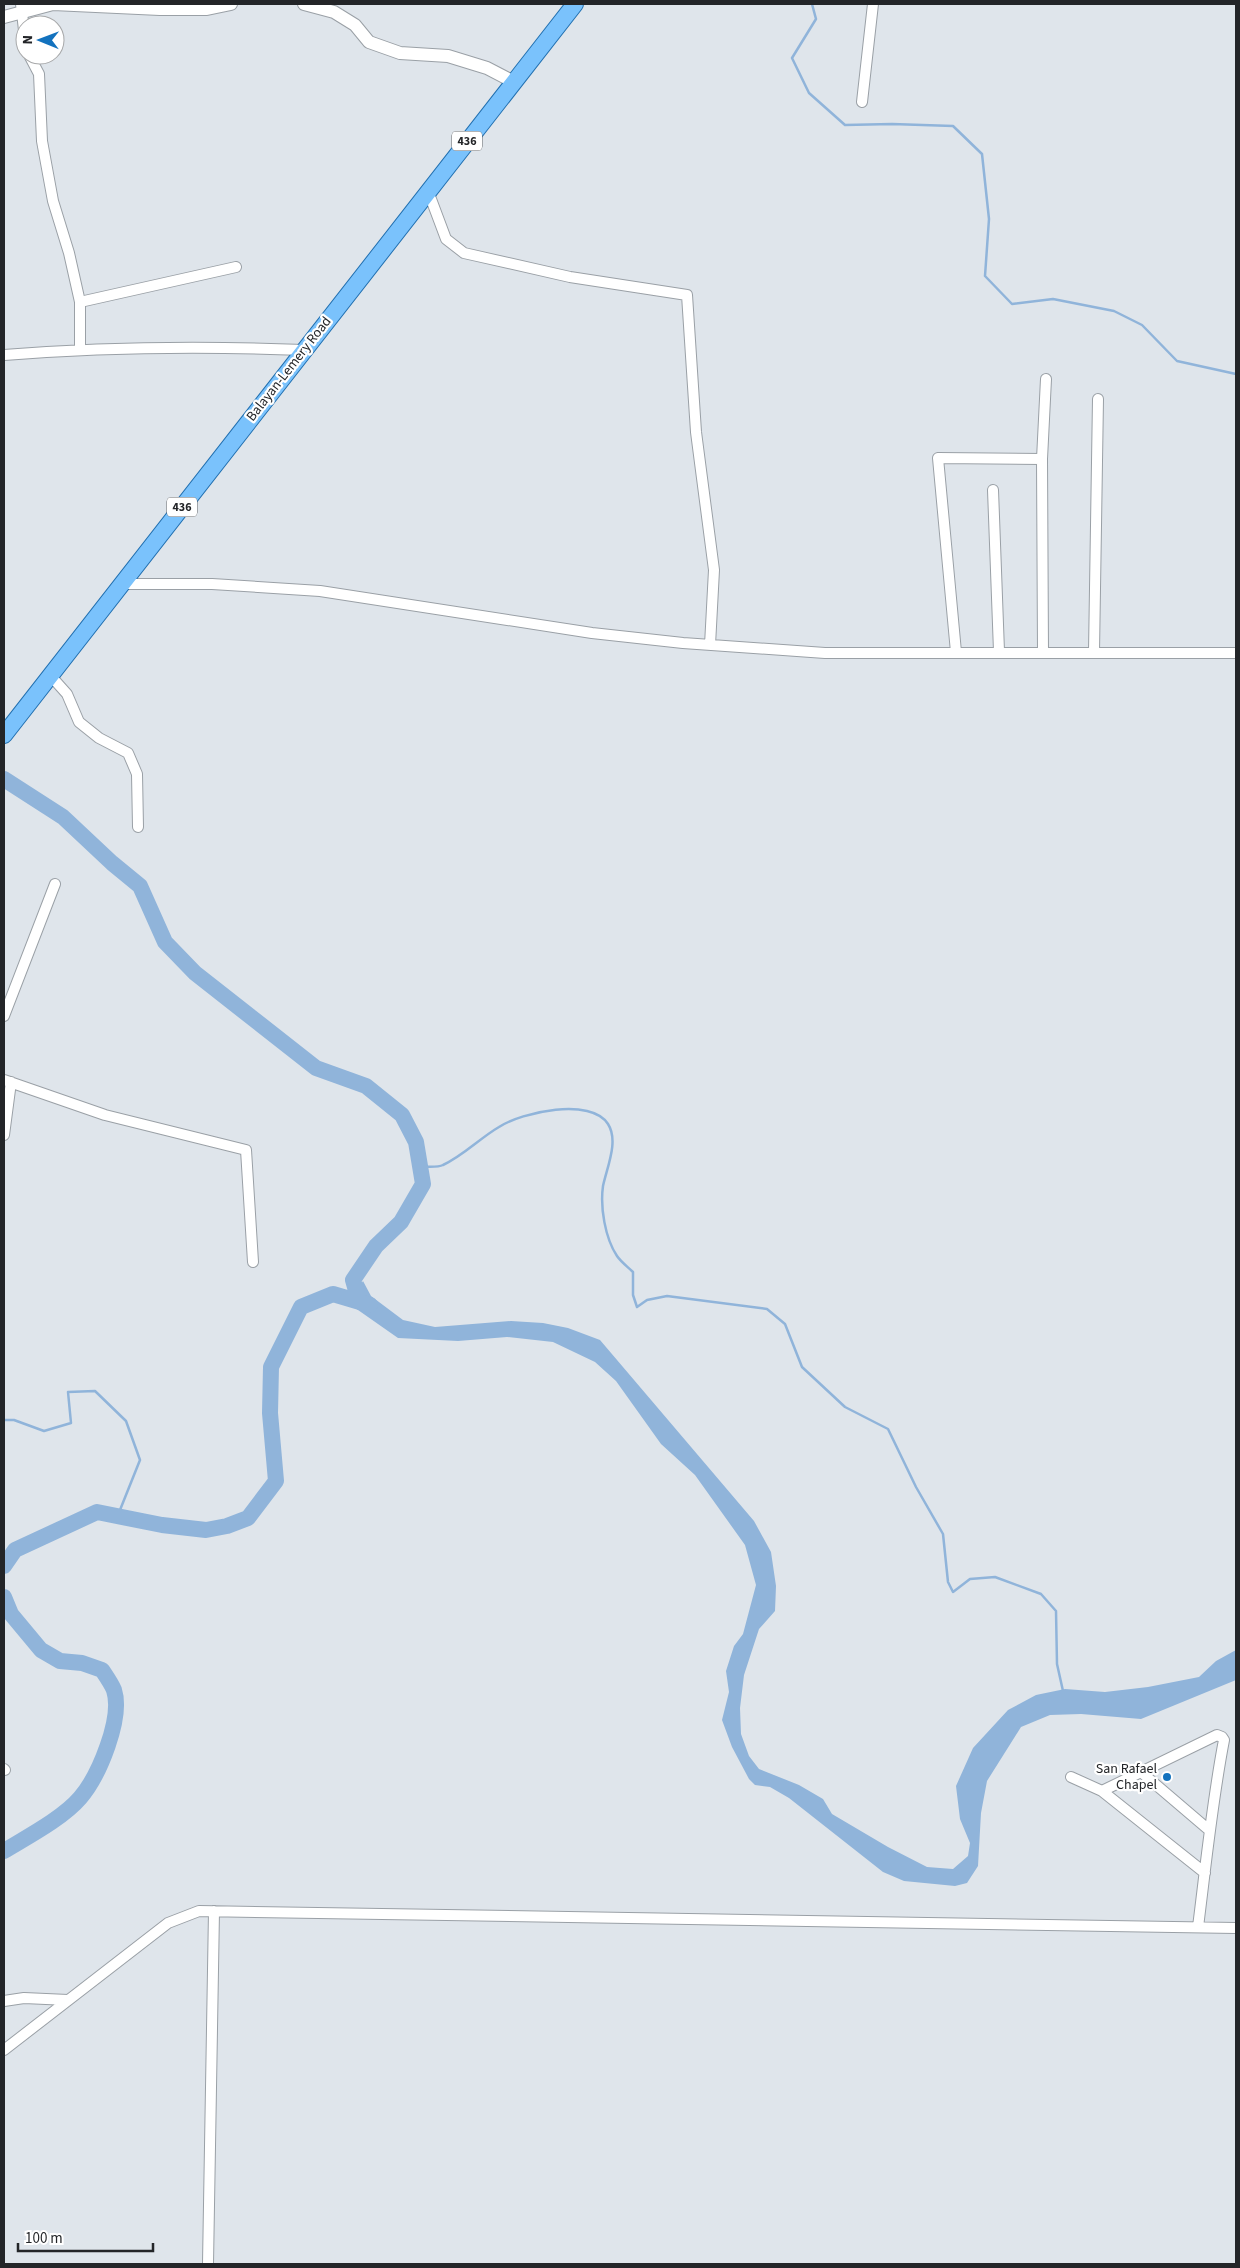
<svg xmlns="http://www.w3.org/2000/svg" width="1240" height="2268" font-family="'Source Sans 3',sans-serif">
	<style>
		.water { fill: #90b4da }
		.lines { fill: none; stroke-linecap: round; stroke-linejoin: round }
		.stream { stroke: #90b4da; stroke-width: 2.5 }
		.river { stroke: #90b4da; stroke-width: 16 }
		.minor-casing { stroke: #9aa0a6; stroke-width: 12 }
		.tertiary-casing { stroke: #9aa0a6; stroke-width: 14 }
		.primary-casing { stroke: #2270b0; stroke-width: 18 }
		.minor { stroke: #fff; stroke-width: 10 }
		.tertiary { stroke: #fff; stroke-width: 12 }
		.primary { stroke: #7ac2fc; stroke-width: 16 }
		.poi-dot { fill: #1372be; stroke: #fff; stroke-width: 2 }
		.labels { text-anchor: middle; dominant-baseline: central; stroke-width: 4.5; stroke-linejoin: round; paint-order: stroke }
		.shield { fill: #fff; stroke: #656668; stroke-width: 1 }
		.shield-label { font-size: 12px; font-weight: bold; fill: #232528 }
		.street-label { font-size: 14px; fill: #232528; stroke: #fff }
		.poi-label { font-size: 14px; fill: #232528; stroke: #fff; text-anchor: end }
	</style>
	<rect width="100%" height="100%" fill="#dfe5eb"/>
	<path class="water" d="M363,1281L371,1296L403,1320L435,1327L511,1321L543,1323L568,1328L600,1340L754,1521L771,1552L776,1586L775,1611L759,1629L744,1675L740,1708L741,1734L749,1756L759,1769L799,1785L823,1799L832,1814L888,1847L927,1867L953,1869L968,1856L970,1843L960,1819L956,1786L973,1748L1008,1710L1036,1695L1065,1689L1105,1692L1148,1687L1199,1677L1216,1661L1236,1650V1680L1141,1719L1081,1714L1050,1715L1021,1727L987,1781L981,1813L978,1866L967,1883L955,1886L904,1881L883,1872L789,1798L770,1787L755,1785L749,1779L732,1747L722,1720L729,1692L726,1671L734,1646L743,1634L756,1585L745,1545L695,1475L661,1444L616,1381L595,1362L553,1342L507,1337L458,1341L398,1338L348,1303Z"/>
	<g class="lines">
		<path class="stream" d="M812,4L816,19L792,58L809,93L845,125L892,124L953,126L982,154L989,219L985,276L1012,304L1053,299L1114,311L1142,325L1177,361L1236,374
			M420,1167C427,1166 437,1168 443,1165C463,1156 480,1138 499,1127C522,1112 591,1097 608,1124C619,1141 607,1167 603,1186C600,1207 605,1238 617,1256C621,1262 628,1267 633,1272V1295L637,1307L647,1300L667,1296L767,1309L785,1324L802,1367L845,1407L888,1429L916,1487L943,1534L948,1582L953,1592L970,1579L995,1577L1041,1594L1056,1611L1057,1664L1063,1691
			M4,1420H14L44,1431L71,1423L68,1392L95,1391L126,1421L140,1460L118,1515"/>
		<path class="river" d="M4,779L63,817L112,863L140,886L165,942L195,973L316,1068L366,1086L402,1115L416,1142L423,1184L401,1222L376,1246L353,1280L359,1301
			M4,1566L15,1550L97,1512L162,1525L206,1530L227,1526L248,1518L276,1481L270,1413L271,1367L301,1307L333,1294L370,1305
			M4,1597L11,1614L41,1650L60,1661L82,1663L102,1670C106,1676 111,1683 114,1690C123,1718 99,1776 80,1798C63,1818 27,1837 4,1851"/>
		<g class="minor-casing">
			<path id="minor" d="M21,4L25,39
				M29,55L39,74L42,141L53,201L69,253L80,302V349
				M862,102L873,4
				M428,191L446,239L464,253L570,277L687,295L696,432L714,570L710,645
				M80,302L236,267
				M4,355C104,347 204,346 304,350
				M993,490L999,651
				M122,584H212L320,591L592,633L683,643L825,653H1236
				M956,652L938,458L1042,459
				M1043,652L1042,459L1046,379
				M1094,652L1098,399
				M50,675L67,694L79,722L99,738L128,753L137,774L138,827
				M4,1016L55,884
				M4,1080L105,1115L246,1150L253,1262
				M4,1135L11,1082
				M4,1769L5,1770
				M1141,1772L1209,1830
				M1071,1777L1102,1791
				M1198,1927C1206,1864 1212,1802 1224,1740L1222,1737L1217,1735L1102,1791L1205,1873
				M4,2001L24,1998L68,2000
				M4,2050L168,1923L199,1911L1236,1928
				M208,2264L214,1911"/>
		</g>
		<g class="tertiary-casing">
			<path id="tertiary" d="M304,4L334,12L355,25L369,42L400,53L448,56L487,68L514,82
				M4,17L53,4L160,9H207L231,4"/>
		</g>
		<g class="primary-casing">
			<path id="primary" d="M4,735L575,4"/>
		</g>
		<use href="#minor" class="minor"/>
		<use href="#tertiary" class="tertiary"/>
		<use href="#primary" class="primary"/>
	</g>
	<circle class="poi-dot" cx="1167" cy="1777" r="5"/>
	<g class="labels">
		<g class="shield">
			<rect x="452" y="131.5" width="30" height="19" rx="4"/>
			<rect x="167" y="497.5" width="30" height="19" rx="4"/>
		</g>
		<g class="shield-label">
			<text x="467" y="141">436</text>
			<text x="182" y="507">436</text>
		</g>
		<g class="street-label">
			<text transform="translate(289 369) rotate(-52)">Balayan-Lemery Road</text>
		</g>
		<g class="poi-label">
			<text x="1157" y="1769">San Rafael<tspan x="1157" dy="16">Chapel</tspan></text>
		</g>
	</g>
	<rect width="1240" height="2268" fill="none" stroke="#232528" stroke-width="10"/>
	<g transform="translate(40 40) rotate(271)"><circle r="24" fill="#ffffff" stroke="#a7a8a9"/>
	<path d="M0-4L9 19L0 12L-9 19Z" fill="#1372be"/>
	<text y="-8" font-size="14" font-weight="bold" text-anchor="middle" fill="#232528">N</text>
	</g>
	<path d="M18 2243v8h135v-8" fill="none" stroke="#232528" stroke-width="2.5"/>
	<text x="25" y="2243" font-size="15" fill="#232528" stroke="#ffffff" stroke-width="4" paint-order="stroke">100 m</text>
</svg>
